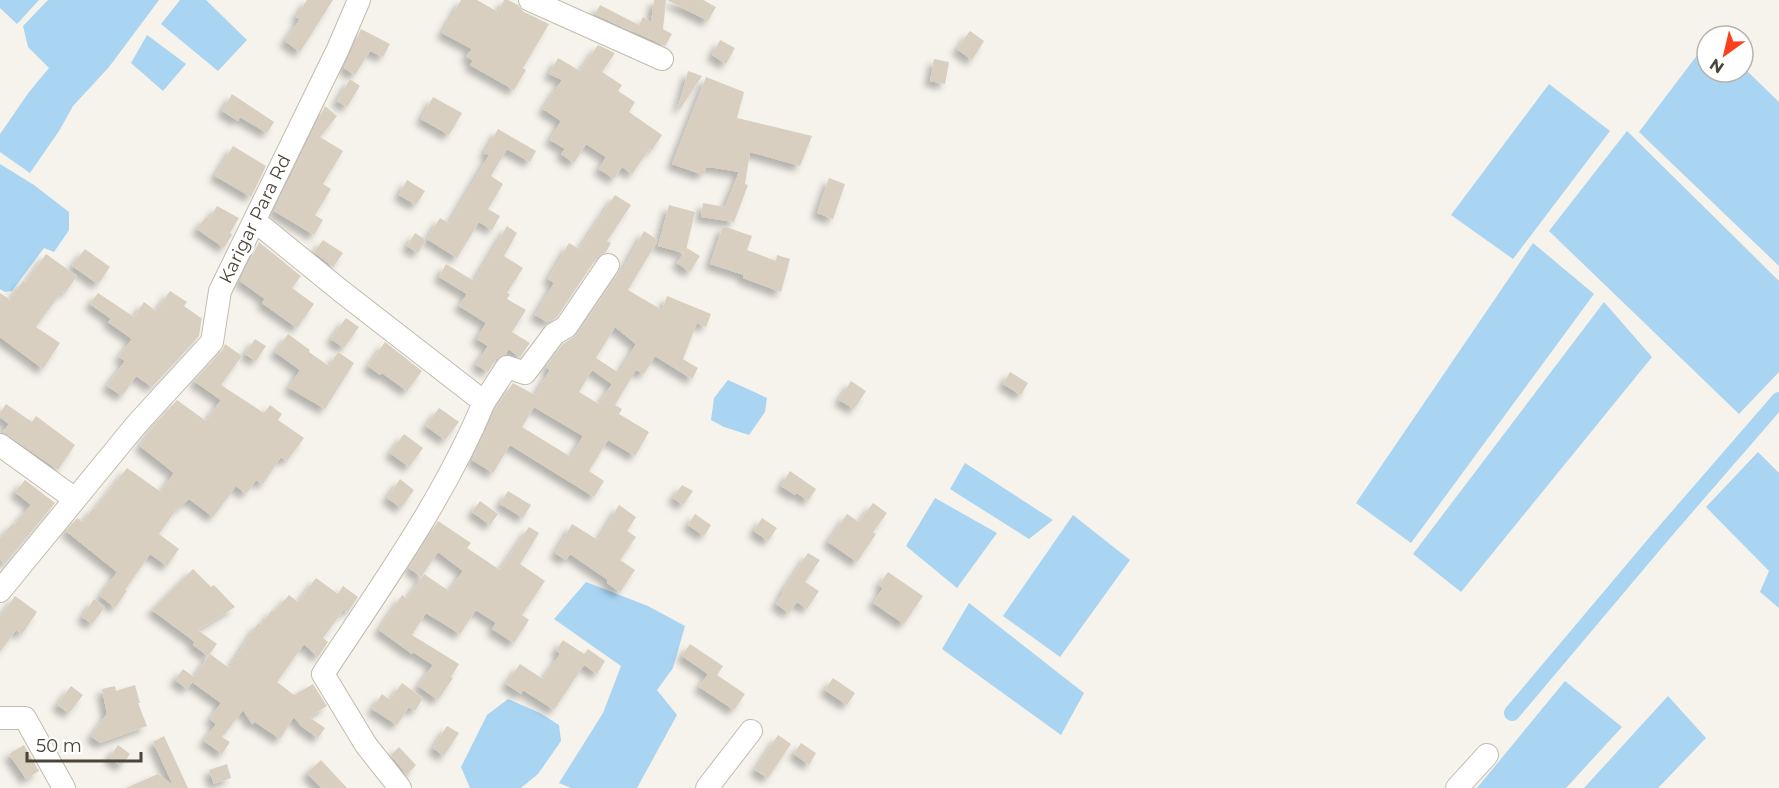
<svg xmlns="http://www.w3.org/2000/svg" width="1779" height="788" font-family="Montserrat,sans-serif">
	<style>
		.water { fill: #a9d4f2 }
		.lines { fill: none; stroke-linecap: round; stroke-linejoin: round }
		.canal { stroke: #a9d4f2; stroke-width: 16 }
		.building { fill: #d8cfc1; fill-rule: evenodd; filter: url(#shadow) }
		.minor-casing { stroke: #c2bbae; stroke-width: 24 }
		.minor { stroke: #fff; stroke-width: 22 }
		.labels { text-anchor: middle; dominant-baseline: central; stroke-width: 6; stroke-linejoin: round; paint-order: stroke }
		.street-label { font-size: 18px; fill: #4b4439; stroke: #fff }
	</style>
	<defs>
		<filter id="shadow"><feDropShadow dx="-5.5" dy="5.5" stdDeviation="3" flood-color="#0004"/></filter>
	</defs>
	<rect width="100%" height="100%" fill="#f6f3ec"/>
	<path class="water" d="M0,0H39L17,24L0,8Z
		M48,0H159L109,67L73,106L59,131L30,173L0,152V134L29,92L49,68L28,47L23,26Z
		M180,0H206L247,40L218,71L161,24Z
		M147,35L186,64L163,91L131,63Z
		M1707,42V72H1743V67L1779,102V266L1639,132Z
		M1549,84L1610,131L1513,259L1451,215Z
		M1627,131L1779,281V372L1739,414L1549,231Z
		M0,164L34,185L69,212V230L54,252L44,248L12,291L5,292L0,289Z
		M1533,243L1594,294L1411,543L1356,503Z
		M1604,302L1652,357L1461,592L1413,554Z
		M728,380L767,398L765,412L749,435L724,427L711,420L714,398Z
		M1758,452L1779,473V608L1760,592L1769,571L1706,507Z
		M965,463L1053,520L1029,539L950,489Z
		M935,498L997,533L957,588L906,546Z
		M1073,515L1130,560L1060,657L1003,616Z
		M586,582L648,606L685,626L673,668L657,690L677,715L637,788H571L559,783L603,713L621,666L554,619Z
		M969,603L1084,693L1061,735L942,649Z
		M1565,681L1622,727L1566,788H1477Z
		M1668,696L1706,738L1658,788H1584Z
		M508,699L540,713L559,725L561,741L538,774L521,788H470L461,767L487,715Z"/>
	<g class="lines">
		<path class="canal" d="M1512,713L1662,535L1779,400"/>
	</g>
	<path class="building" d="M307,0H333L300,52L285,41L300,19L296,17Z
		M461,0H477L498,12L504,0H508L518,5L524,12L549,24L523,68L526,70L514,90L470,65L473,61L466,56L472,49L442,33Z
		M654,0H666L663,29L672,34L665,46L595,14L600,5L639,25L643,17L651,22Z
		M667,0H703L716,7L708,21Z
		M361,29L390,44L383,57L370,51L355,75L344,68Z
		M970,31L984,41L972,60L957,49Z
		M720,40L735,48L726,64L712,55Z
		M598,45L615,53L602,72L622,85L618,91L635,102L629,112L662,135L652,150L650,148L632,174L622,167L614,179L599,169L606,157L586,144L574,163L561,154L565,149L550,140L561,121L543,109L562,80L549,74L558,58L580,71Z
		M934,59L949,62L945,84L930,81Z
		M688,71L702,76L680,109L678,108Z
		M706,77L744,92L737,118L812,136L800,166L750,152L745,184L748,185L734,222L701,217L703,203L725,207L739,172L709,167L706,168L703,175L672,164Z
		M350,79L360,86L347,107L337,101Z
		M232,94L274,122L267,133L240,117L238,121L222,111Z
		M433,97L462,113L449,135L421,119Z
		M325,106L337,116L320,137L343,151L323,184L331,189L315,215L323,220L314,235L274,211Z
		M498,129L536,151L530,162L507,149L491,176L503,184L488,209L500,216L492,230L479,222L457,258L427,239L440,218L449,223L489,155L484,153Z
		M233,146L266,166L251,197L215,176Z
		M829,178L845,184L833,219L817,213Z
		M407,180L425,191L416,205L399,195Z
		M615,195L631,205L607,241L611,243L606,252L597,257L557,317L547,322L535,315L554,283L548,279L569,243L579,249Z
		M669,205L695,212L686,250L687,248L700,256L690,272L677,263L684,253L658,246Z
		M217,206L239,218L230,233L232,235L224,248L197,229L206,217L209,219Z
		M507,226L517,233L504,256L523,268L507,293L510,294L507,299L526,310L512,332L530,343L520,357L508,349L506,354L496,359L488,372L476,365L488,346L477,339L486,323L459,306L467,294L439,277L446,264L474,281Z
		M723,226L752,236L747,250L776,261L777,255L790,259L781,292L743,278L744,275L710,264Z
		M644,231L658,240L628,290L662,310L667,296L711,314L706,327L697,323L683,359L698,368L692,379L655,356L644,374L636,370L615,405L622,409L619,414L649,432L635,456L608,440L589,471L604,481L594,497L510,445L493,473L472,460L496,408L513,383L535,395L550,370L546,367L563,344L577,335L620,270L622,271ZM615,327L636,344L619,373L596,358ZM592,370L612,384L599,404L579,392ZM534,407L583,436L571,457L522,427Z
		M415,233L426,240L418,253L407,246Z
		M323,240L343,253L333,267L314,252Z
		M259,242L301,276L292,288L314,304L297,328L262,303L265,299L240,281Z
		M85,249L110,267L98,284L72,266Z
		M46,254L77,276L65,293L62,291L36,327L60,343L43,369L0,337V293L10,300L23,281L26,282Z
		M170,291L187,302L184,306L201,318L202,316L199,336L152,387L136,376L122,396L107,386L125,361L119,357L132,339L108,322L111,319L90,304L98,293L134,317L144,302L156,311Z
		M346,318L359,327L344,348L331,339Z
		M288,334L310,350L309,352L329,366L338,352L354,363L325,409L289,388L300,370L275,352Z
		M255,339L266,346L256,361L245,354Z
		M385,342L422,371L407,391L382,373L380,375L368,366Z
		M225,344L242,356L221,385L264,413L270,405L282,414L278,420L304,438L287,461L281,457L263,484L256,480L246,494L236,486L213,517L189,499L175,511L159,534L179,549L167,566L150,554L125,590L127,591L115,608L100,596L117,572L66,531L77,518L83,522L93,508L95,509L127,468L161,492L174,473L140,446L155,424L177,400L206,421L221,400L194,381L222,351Z
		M1010,372L1028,383L1021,395L1003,384Z
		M851,381L866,391L854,409L839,400Z
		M6,404L32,422L36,416L75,445L58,470L3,432L9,424L0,417V413Z
		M439,408L459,422L445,440L426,426Z
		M404,434L423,448L409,467L390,453Z
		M790,471L816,489L808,501L797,493L795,495L781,486Z
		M400,479L414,490L401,508L387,498Z
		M25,480L55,503L5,564L0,560V539L12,524L14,525L31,505L15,492Z
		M682,485L693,491L683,505L673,498Z
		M508,491L531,505L523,518L500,504Z
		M480,501L498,514L490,525L472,512Z
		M873,503L887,513L873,532L876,534L857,562L828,542L847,514L859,522Z
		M619,505L636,517L627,531L636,537L620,560L635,570L620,592L607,583L608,580L570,554L566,560L555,553L572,524L598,540Z
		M695,514L711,525L704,536L688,525Z
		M762,518L777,528L768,541L754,531Z
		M438,521L471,543L467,548L500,570L529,527L539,533L520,564L545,581L522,615L529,620L514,643L492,629L496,623L476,610L460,634L426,613L412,635L459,664L451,677L453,678L438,700L418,686L433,665L413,652L412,654L379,630L402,595L407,599L424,574L449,591L463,571L438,552L421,577L409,568Z
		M808,553L820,560L805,582L819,591L807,609L797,602L789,613L776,604L783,593L782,592Z
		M193,569L211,587L214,585L235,607L198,630L217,644L208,656L193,645L195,642L152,610Z
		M888,572L923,596L904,624L873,603L883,588L879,585Z
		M316,578L338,594L343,586L358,597L348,612L344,609L323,638L328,642L318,657L304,644L277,682L294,695L313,684L327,706L309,717L325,728L318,738L301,726L294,717L280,739L255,722L252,724L243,710L222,737L230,742L222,754L204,741L216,724L210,719L221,703L192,682L187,689L175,680L183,669L194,677L210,654L229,668L258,623L261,625L272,610L274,612L289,595L298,602Z
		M15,596L37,612L22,634L16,630L0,652V617Z
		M94,599L105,607L92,624L82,617Z
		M563,640L584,654L588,649L605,661L597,674L584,665L554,710L523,690L521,694L506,684L520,664L543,679L560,654L556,650Z
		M690,644L723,666L717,675L745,694L734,710L699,687L708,674L682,656Z
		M833,678L855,693L847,705L825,690Z
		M402,683L423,698L415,711L409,707L397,725L372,709L382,694L390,700Z
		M135,685L140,703H138L147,726L100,743L91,736L107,714L102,689L115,686L116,691Z
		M71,686L83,695L69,713L57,705Z
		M447,726L459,733L444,756L433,748Z
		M778,735L791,744L768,778L755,770Z
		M164,736L188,788H126L158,774L173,785L153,742Z
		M801,743L816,753L809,765L794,754Z
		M24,745L39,771L26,779L9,754Z
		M118,745L130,754L121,766L109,758Z
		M399,747L416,765L407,775L391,755Z
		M321,760L347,788H321L307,773Z
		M227,764L231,778L214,784L209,770Z"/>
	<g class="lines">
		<g class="minor-casing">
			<path id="minor" d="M530,0L662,59
				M255,221L341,291L484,402C444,499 381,586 323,674L366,745L400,788
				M484,402L507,367L525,373L554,334L566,327L608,265
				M0,445L75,499
				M0,591L136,425L212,342L220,291L338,49L359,0
				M0,718H25L64,788
				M707,788L751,731
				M1457,788L1487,755"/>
		</g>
		<use href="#minor" class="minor"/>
	</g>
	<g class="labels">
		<g class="street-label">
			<text transform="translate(255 219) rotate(-64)">Karigar Para Rd</text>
		</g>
	</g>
	<g transform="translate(1725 54) rotate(214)"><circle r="28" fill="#ffffff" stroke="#b7b4b0" stroke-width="1.5"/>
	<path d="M0-4.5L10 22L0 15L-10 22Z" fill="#fc3f1d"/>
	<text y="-9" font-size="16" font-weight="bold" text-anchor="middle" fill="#4b4439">N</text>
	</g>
	<path d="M27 752v9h114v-9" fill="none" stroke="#4b4439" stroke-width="3"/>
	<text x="36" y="752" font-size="18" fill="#4b4439" stroke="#ffffff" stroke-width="4.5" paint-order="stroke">50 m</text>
</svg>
